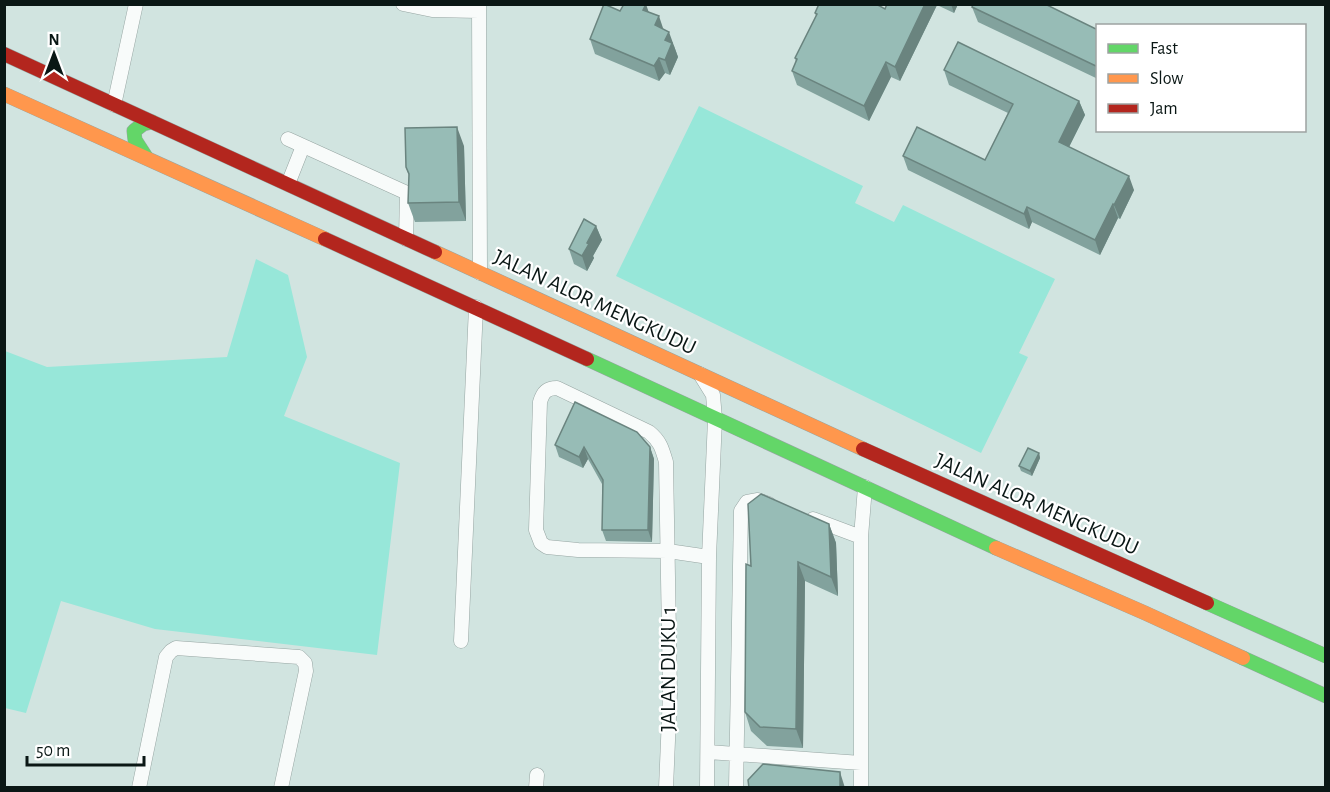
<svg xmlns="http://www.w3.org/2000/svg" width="1330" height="792" font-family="'Alegreya Sans',sans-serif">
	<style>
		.green { fill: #97e7d9 }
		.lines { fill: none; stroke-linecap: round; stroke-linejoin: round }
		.street-casing { stroke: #96a5a2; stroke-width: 15 }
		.fast-casing { stroke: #96a5a2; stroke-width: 15 }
		.slow-casing { stroke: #96a5a2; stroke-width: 15 }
		.jam-casing { stroke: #96a5a2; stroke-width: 15 }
		.street { stroke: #f8fbfa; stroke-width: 14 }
		.fast { stroke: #63d668; stroke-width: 14 }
		.slow { stroke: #ff974d; stroke-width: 14 }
		.jam { stroke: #b3261e; stroke-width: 14 }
		.wall { fill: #82a29d }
		.shaded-wall { fill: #6a847f }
		.building { fill: #97bcb6; stroke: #6a847f; stroke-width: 1.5 }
		.labels { text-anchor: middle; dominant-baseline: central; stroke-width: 4.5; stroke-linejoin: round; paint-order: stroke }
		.street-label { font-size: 22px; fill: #0a1715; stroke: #fff }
	</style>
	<rect width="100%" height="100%" fill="#d1e4e0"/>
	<path class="green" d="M699,106L863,186L855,203L894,222L903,205L1055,279L1019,353L1028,357L981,453L616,276Z
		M256,259L288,275L307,357L284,416L400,463L377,655L155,629L61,601L26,713L5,708V351L47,367L227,357Z"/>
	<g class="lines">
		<g class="street-casing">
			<path id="street" d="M403,4L432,10L479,11
				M479,4L480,273
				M114,105L136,4
				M288,139L407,193L406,239
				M288,184L303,146
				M700,374L713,395L715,419L709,557L707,788
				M813,519L861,537
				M461,641L476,307
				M708,752L861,763V537L865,487
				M139,788L166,657L171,651L176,648L299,657L305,663L306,671L281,788
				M536,788L537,775
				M666,788L670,693L666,462C662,448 660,441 649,432L557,388C547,388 543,392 540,402L536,530L541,543L547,547L578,550L668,551L709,557
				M736,788L741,511L747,502L758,500L769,504
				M861,788V763"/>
		</g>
		<g class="fast-casing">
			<path id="fast" d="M146,157L135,140L134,131L143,124L152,122
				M587,359L996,548
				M1207,603L1326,656
				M1243,658L1326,696"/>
		</g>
		<g class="slow-casing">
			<path id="slow" d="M4,94L325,239
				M435,252L863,449
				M996,548L1145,613L1243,658"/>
		</g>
		<g class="jam-casing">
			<path id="jam" d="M4,54L435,252
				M325,239L587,359
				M863,449L1207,603"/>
		</g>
		<use href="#street" class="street"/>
		<use href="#fast" class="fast"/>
		<use href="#slow" class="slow"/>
		<use href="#jam" class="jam"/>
	</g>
	<path class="wall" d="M887,4H958L954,13L937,5L900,81L891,77L869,121L797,85L792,71L796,62L795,58L816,16L815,13L885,9Z
		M972,7L1098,30V79L978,22Z
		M620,11L648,12L663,29L674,46L678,57L670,75L665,73L659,81L595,54L590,39Z
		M944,70L1079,101L1085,115L1069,147L1134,190L1120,219L1118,218L1100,255L1032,222L1029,229L908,170L903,156L985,160L1008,113L949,85Z
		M464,146L466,221L415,222L408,203L409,176L406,167Z
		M596,226L602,240L593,256L594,258L587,271L574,264L569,249Z
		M555,445L650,447L654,459L652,542L606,541L602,530V484L588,459L583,468L559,457Z
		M1039,453L1040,458L1032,476L1021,471L1019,466Z
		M829,524L836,543L838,596L805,581L803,748L767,746L751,731L745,712L751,566Z"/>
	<path class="shaded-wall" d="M646,4L651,19L643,10Z
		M925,4L937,5L900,81L895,67Z
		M951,4H958L954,13Z
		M659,16L664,31L655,25Z
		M669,32L678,57L670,75L665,60V40Z
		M659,58L665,73L659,81L654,66Z
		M886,62L891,77L869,121L864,106Z
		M1079,101L1085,115L1064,157L1059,142Z
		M457,127L464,146L466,221L459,202Z
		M1129,176L1134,190L1120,219L1114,205Z
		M1113,204L1118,218L1100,255L1095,240Z
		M1027,207L1032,222L1029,229L1024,214Z
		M596,226L602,240L593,256L594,258L587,271L582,256L587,243Z
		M584,447L588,459L583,468L579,457Z
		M650,447L654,459L652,542L648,530Z
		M1039,453L1040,458L1032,476L1030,471Z
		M829,524L836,543L838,596L831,577Z
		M798,562L805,581L803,748L796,729Z
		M840,772L845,788H840Z"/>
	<path class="building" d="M604,4L620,11L624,4H646L643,10L659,16L655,25L669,32L665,40L672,43L665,60L659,58L654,66L590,39Z
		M819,4H876L885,9L887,4H925L895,67L886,62L864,106L792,71L797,59L795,58L817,14L815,13Z
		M973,4H1045L1098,30V67L972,7Z
		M958,42L1079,101L1059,142L1129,176L1114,205L1113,204L1095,240L1027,207L1024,214L903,156L917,127L985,160L1013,104L944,70Z
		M457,127L459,202L408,203L409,174L406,167L405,128Z
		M584,219L596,226L587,243L589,244L582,256L569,249Z
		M575,402L637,432L650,447L648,530H602L603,480L584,447L579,457L555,445Z
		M1028,448L1039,453L1030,471L1019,466Z
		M761,494L829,524L831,577L798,562L796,729L760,727L745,712L746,564L751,566L748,504Z
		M763,764L840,772V788H749L748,780Z"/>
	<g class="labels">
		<g class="street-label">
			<text transform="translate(595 302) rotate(25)">JALAN ALOR MENGKUDU</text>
			<text transform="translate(1037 504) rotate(24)">JALAN ALOR MENGKUDU</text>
			<text transform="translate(668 669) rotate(-90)">JALAN DUKU 1</text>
		</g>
	</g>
	<rect width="1330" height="792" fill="none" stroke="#0a1715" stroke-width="12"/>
	<rect x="1096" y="24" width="210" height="108" fill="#ffffff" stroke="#9da2a1" stroke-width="1.5"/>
	<rect x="1108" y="44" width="30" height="9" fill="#63d668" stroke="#9da2a1" stroke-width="1.5"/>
	<text x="1150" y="54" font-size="18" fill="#0a1715">Fast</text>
	<rect x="1108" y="74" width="30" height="9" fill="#ff974d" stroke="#9da2a1" stroke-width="1.5"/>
	<text x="1150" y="84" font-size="18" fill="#0a1715">Slow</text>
	<rect x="1108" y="104" width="30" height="9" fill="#b3261e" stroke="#9da2a1" stroke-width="1.5"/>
	<text x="1150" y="114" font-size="18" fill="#0a1715">Jam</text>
	<g transform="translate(54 54)" stroke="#ffffff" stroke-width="4.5" paint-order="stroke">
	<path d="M0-4.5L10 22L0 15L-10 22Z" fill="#0a1715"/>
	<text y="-9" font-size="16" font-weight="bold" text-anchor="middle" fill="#0a1715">N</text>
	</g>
	<path d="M27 756v9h117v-9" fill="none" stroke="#0a1715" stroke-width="3"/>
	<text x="36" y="756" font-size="18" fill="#0a1715" stroke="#ffffff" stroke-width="4.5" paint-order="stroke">50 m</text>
</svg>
